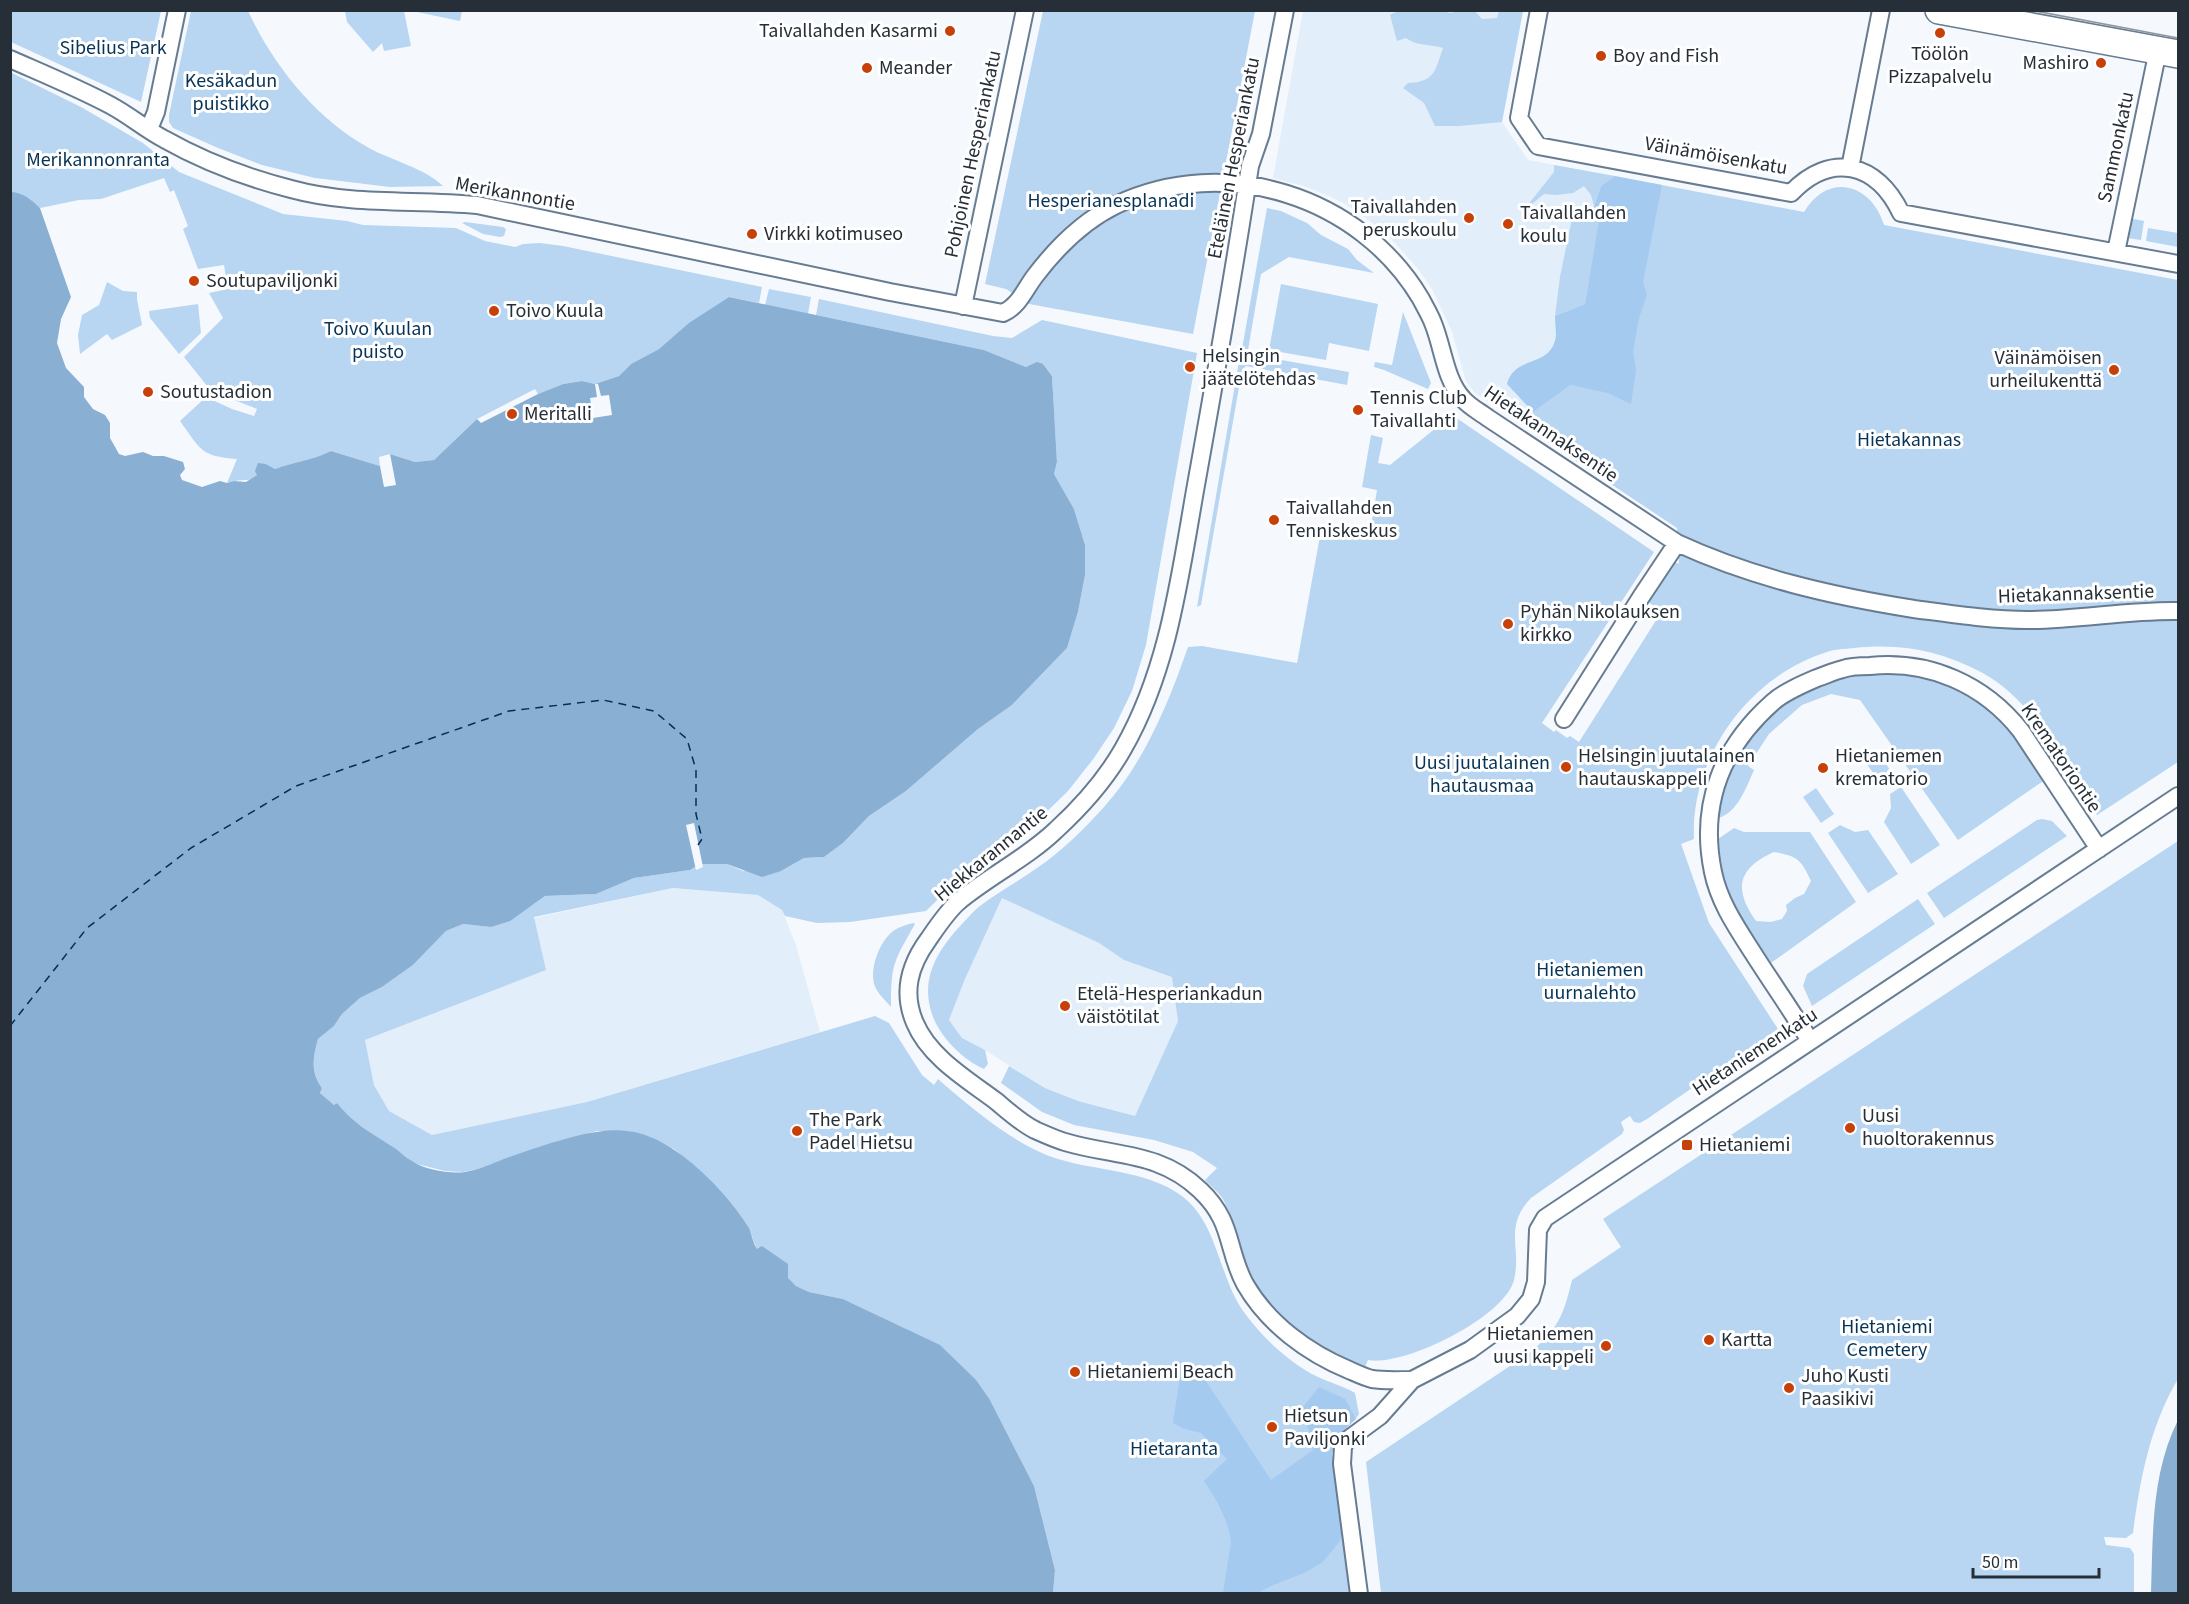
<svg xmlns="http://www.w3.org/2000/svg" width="2189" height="1604" font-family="'Source Sans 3',sans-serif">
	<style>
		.built { fill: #e2eef9 }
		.green { fill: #b8d5f2; fill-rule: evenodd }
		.forest { fill: #a4caf0 }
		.water { fill: #89afd3 }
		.pier { fill: #f5f9fe }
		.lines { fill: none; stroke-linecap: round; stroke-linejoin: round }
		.ferry { stroke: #033053; stroke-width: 1.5; stroke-dasharray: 8 6; stroke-linecap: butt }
		.street-casing { stroke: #687c91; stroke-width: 20 }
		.primary-casing { stroke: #687c91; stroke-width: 30 }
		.street { stroke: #fff; stroke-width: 16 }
		.primary { stroke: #fff; stroke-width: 27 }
		.tram { stroke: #91979e; stroke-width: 1.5 }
		.poi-dot { fill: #c74007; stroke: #fff; stroke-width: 2 }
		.labels { text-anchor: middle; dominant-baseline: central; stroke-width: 6; stroke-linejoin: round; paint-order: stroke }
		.poi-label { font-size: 20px; fill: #262f37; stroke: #fff; text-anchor: start }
		.park-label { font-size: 20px; fill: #063356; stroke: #fff }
		.street-label { font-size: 20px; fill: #262f37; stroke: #fff }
	</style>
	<rect width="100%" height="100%" fill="#f5f9fe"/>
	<path class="built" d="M1303,11H1523L1502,122L1528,160L1651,183L1624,324L1535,420L1531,431L1475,393L1466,381L1452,332L1432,289L1418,269L1385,232L1347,205L1331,197L1303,186L1273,178Z
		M673,888L758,895L782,910L796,945L820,1032L587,1102L432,1135L389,1111L374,1085L365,1040L546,970L534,918Z
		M1002,898L1099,943L1124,960L1173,977L1178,1021L1135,1116L1078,1101L1045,1088L985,1050L962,1038L949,1020L965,979Z"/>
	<path class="green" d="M1474,10L1482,19L1497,18L1499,11H1523L1502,122L1459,126H1435L1424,103L1403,88L1408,83C1435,82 1435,71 1443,48C1431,44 1416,46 1406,38L1397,41L1390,15C1404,6 1436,10 1452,13L1455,11Z
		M10,11H161L141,102L11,42Z
		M191,11H248C273,65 315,118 369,148C391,160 426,169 443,186L390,187L315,178L262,165L218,148L173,128L169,122V115Z
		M345,11H404L411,46L384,51L382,43L373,52L347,22Z
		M412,11H462L460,21Z
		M1043,11H1255L1193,334L1029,304L1006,289L985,284Z
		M10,72L81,107L143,143L179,172L283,214L347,221L363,225L456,228L485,241L515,247L523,244L540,243L563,246L762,287L759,303L729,297L689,324L659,349L631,364L619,376L595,384L582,381L563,384L538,394L535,389L477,419L434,460L415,462L390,454L379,457L380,466L331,451C313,460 294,462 275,469L266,464C247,489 251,475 227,483L237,459C200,456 201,450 180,421L206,397L232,409L254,416L257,409L211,391L184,357L223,318L209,293L228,289L224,265L198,269L183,229L188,226L174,190L170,192L164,178L101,199L79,200L40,208C32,200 23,192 11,192Z
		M1554,165L1615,176L1601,186L1594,206L1591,195L1584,186L1573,193L1556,195L1544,194L1533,203L1532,208L1536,212L1534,216L1522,220L1527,206L1554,172Z
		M1651,183L1804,212C1828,172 1871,183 1884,225L2178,280V762L2097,815C2065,766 2035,701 1981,672C1939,650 1900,643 1854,648C1845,649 1835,649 1827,652C1749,676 1690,758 1694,839L1681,844L1709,923L1778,1029L1647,1119L1640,1123L1634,1122L1630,1116L1621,1122L1624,1130L1622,1134L1531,1198C1503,1228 1522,1247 1514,1280C1505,1317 1404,1367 1368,1360L1365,1367C1321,1351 1274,1322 1251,1279C1238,1255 1237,1225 1224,1201C1220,1193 1211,1187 1205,1180L1217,1168L1193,1152L1154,1140L1074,1125L1042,1112L1001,1083L1009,1066L1045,1088L1078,1101L1135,1116L1178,1021L1172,977L1124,960L1099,943L1002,898L965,979L949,1020L962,1038L985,1050L988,1064L984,1069C963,1060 939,1036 932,1014C920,979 937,951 961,925C967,919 973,911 980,906C998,892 1019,881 1037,868C1062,851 1084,829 1104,807C1145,761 1168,704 1188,647L1202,646L1297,663L1322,525L1370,533L1377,490L1362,487L1371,435L1383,438L1378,463L1390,465L1452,415L1654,552L1542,723L1554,732L1556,730L1567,738L1570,736L1579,742L1662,611L1645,600L1671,560L1679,564L1677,528L1531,431L1535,420L1533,412L1571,385L1624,324Z
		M1267,208L1281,211L1307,223L1321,235L1348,249L1357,260L1374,273L1289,257L1261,274L1248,350L1242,349Z
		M1574,209L1599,218L1585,304L1555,316L1560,277Z
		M2129,218L2144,221L2141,240L2127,238L2126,233Z
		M465,222L503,227L506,229L504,236L500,237L483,234L462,223Z
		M2148,228L2178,233V247L2146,241Z
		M107,282L123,291L137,292V299L142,325L112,340L107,334L80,354L78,335L82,315L99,305Z
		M1281,284L1378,304L1369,351L1329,343L1326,360L1269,350Z
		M769,289L811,297L808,314L765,305Z
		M819,299L993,336L1012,338L1042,320L1197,353L1146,645L1132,691L1114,728L1094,758L1068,791L1031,827L959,879L926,911L850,922L817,923L785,916L782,910L758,895L673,888L534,917L546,970L365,1040L374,1085L389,1111L432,1135L587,1102L875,1016L889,1023L922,1075L934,1085L938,1079C970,1107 1017,1147 1058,1159C1097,1171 1144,1170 1179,1194C1219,1221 1218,1279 1246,1315C1265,1340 1290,1363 1318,1377C1330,1383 1344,1386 1355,1393L1359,1414C1347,1432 1337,1430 1332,1454L1350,1593H1053L1055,1570L1034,1486L990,1400L906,1329L843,1299L809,1292L796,1286L757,1250L750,1231L708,1178L674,1149L655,1140L629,1131H597L553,1143L477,1169L463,1172L445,1171L413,1163L392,1146L365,1131L350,1119L337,1103L334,1105L320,1093L322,1088C310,1072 313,1057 318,1039L334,1026L342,1014L360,998L382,987L413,965L446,931L463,924L491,927L534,904L545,896L596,894L634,878L690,870L700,864H727L743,871H781L804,858L824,857L843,843L869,816L906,791L978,729L1012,705L1067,648L1078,612L1085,575V545L1074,509L1054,474L1057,462L1052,376L1043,364L1026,367L984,350L816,315Z
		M198,304L201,333L179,354L150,318L149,311Z
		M1403,312L1431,383L1428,389L1384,370L1374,367L1375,362L1392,365Z
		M1252,358H1270L1349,372L1347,385L1246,366L1242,370L1201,605L1197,607L1239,361L1247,364Z
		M1916,673L1961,689L2002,718L2046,779L1958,840L1860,700L1831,694L1802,705L1769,734L1748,766L1754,770C1746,788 1737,815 1715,819L1731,764L1751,733L1778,705L1810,688L1846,674Z
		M1877,751L1895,777L1882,786L1864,760Z
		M1901,787L1940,845L1911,864L1884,822L1891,808L1890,794Z
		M1816,788L1834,814L1821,823L1803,797Z
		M2042,819L2052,821L2067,836L1944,918L1927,893L2037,820Z
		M1840,825L1855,832L1868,830L1898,874L1868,893L1828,833Z
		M1734,828L1744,832H1810L1856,902L1771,963L1745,926L1727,892L1719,872L1715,841ZM1774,852C1797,856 1801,859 1811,881L1804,894L1795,898L1786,905L1787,911L1782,919L1771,922L1756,921C1733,889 1738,868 1774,852Z
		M2178,841V1379C2150,1426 2140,1479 2133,1533L2126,1538L2104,1537L2106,1545L2130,1548L2134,1554V1593H1381L1366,1462L1528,1354C1558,1329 1563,1317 1572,1280L1621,1247L1603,1219Z
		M1918,899L1935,924L1812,1006L1803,986L1807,974Z
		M913,923L915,924C894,961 891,963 891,1007C885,1000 877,993 874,984C870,968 879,943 892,932C898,927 906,925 913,923Z"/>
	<path class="forest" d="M1615,176L1662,185L1643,282L1647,295L1639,318L1633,352L1636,370L1631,404L1608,393L1571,385L1533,412L1507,384C1515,354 1551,369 1556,336C1556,329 1555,322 1555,316L1585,304L1599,218L1591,215L1601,186Z
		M1182,1364L1200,1372L1271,1480L1313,1450L1303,1407L1319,1387L1345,1399L1356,1419C1343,1430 1335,1437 1332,1454L1342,1532L1340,1541L1323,1562L1304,1573L1273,1585L1258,1593H1223L1231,1542C1229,1521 1216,1498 1204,1481L1227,1459L1201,1433L1182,1428L1173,1423Z"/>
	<path class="water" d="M11,192C23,192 32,200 40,208L71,297L61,319L57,343L66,368L84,387V397L93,409L105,415L110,423V438L119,454L125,456L143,452L153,456H164L183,462L185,469L180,475L182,480L202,487L220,481L227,483L234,481L246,482L257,475L255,471L258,463L266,464L275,469C294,462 313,460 331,451L380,466L384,487L396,485L390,454L415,462L434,460L477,419L481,423L538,394L563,384L582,381L595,384L619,376L631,364L659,349L689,323L729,297L984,350L1026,367L1037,362L1043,364L1052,376L1057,462L1054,474L1074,509L1085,545V575L1078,612L1067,648L1012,705L978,729L906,791L869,816L843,843L824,857L804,858L781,871L762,877L727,864H700L690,870L634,878L596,894L545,896L510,921L491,927L463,924L446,931L413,965L382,987L360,998L342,1014L334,1026L318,1039C313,1057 310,1072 322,1088L320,1093L334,1105L337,1103C354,1124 368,1131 390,1145C398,1149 404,1157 412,1161C425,1170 450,1174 465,1172C477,1170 488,1165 499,1161C516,1154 534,1149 551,1143C576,1136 602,1128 627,1131C673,1135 726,1191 749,1228C752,1235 753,1243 757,1249L762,1246L788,1264V1278L796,1286L809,1292L843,1299L940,1345L976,1380L990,1400L1034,1486L1055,1570L1053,1593L11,1594Z
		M2178,1420V1593H2151C2153,1535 2151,1474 2178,1420Z"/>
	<path class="pier" d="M595,384H598L601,396L609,395L612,415L593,418L590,398L597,397Z
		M694,823L703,867L696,870L686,825Z"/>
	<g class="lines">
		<path class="ferry" d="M10,1026L87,928L191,848L296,786L509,711L603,700L654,711L687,739L696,770V814L702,839L698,845"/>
		<g class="street-casing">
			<path id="street" d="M1285,10L1261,134L1250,166C1234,272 1215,379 1196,485C1180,575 1169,669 1123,749C1106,779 1081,807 1056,830C1027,858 989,876 958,902C946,913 937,927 928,940C909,966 902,993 915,1023C929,1057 968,1080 996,1101C1008,1111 1021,1123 1035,1130C1044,1134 1055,1139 1065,1142C1115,1157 1159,1151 1200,1190C1234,1222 1226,1249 1245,1284C1268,1324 1308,1353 1349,1370C1356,1373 1364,1377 1372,1379C1385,1381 1399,1380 1412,1380
				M1539,10L1519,118L1538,146L1791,193C1831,151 1877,163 1901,213L2178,264
				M10,59C44,74 78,88 110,105C129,115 145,129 164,139C203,161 248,178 291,189C353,206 415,199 477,205L890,292L1003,313C1019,306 1025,289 1035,276C1057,247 1083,221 1116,205C1225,153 1360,196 1421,299C1425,307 1430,315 1433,323C1443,347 1445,380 1463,399C1470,407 1480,412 1488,418L1677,543C1753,578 1832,596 1914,609C1952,614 1990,620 2028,620C2078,620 2128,610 2178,611
				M149,129L156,112L177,10
				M1850,168L1881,10
				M2116,252L2158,50
				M963,306L1025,10
				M1564,719L1641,597L1677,543
				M1810,1041C1792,1011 1772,983 1753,953C1737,928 1719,902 1713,872C1699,804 1722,747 1773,702C1784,692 1803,684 1817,678C1826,675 1834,671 1843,669C1851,666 1861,666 1870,666C1929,660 1984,684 2021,731L2099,849
				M1359,1594L1342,1464L1343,1447L1346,1441L1380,1416L1412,1380L1470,1350L1517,1316L1531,1299L1536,1282L1538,1230L1545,1218L2178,796"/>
		</g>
		<g class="primary-casing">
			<path id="primary" d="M1939,10L2178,54"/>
		</g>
		<use href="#street" class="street"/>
		<use href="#primary" class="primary"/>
		<path class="tram" d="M2030,10L2178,38"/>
	</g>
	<g class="poi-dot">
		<circle cx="950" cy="31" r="6"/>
		<circle cx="1940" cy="33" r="6"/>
		<circle cx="1601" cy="56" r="6"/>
		<circle cx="2101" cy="63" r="6"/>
		<circle cx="867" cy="68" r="6"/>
		<circle cx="1469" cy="218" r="6"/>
		<circle cx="1508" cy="224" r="6"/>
		<circle cx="752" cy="234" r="6"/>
		<circle cx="194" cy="281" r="6"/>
		<circle cx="494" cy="311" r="6"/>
		<circle cx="1190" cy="367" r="6"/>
		<circle cx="2114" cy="370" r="6"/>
		<circle cx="148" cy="392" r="6"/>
		<circle cx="1358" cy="410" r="6"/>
		<circle cx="512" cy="414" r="6"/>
		<circle cx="1274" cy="520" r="6"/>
		<circle cx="1508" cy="624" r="6"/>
		<circle cx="1566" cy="767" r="6"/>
		<circle cx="1823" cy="768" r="6"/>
		<circle cx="1065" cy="1006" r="6"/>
		<circle cx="1850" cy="1128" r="6"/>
		<circle cx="797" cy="1131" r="6"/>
		<rect x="1681" y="1139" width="12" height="12" rx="3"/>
		<circle cx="1709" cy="1340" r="6"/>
		<circle cx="1606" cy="1346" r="6"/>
		<circle cx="1075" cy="1372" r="6"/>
		<circle cx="1789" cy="1388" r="6"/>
		<circle cx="1272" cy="1427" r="6"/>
	</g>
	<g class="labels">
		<g class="poi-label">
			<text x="938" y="31" text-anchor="end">Taivallahden Kasarmi</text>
			<text x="1940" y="54" text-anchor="middle">Töölön<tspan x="1940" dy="23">Pizzapalvelu</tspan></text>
			<text x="1613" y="56">Boy and Fish</text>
			<text x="2089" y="63" text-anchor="end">Mashiro</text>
			<text x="879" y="68">Meander</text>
			<text x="1457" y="207" text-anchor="end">Taivallahden<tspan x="1457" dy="23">peruskoulu</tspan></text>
			<text x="1520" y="213">Taivallahden<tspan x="1520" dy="23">koulu</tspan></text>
			<text x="764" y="234">Virkki kotimuseo</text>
			<text x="206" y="281">Soutupaviljonki</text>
			<text x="506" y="311">Toivo Kuula</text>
			<text x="1202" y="356">Helsingin<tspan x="1202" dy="23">jäätelötehdas</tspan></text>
			<text x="2102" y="358" text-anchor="end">Väinämöisen<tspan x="2102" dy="23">urheilukenttä</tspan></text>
			<text x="160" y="392">Soutustadion</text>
			<text x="1370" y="398">Tennis Club<tspan x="1370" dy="23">Taivallahti</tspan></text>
			<text x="524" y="414">Meritalli</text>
			<text x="1286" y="508">Taivallahden<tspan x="1286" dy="23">Tenniskeskus</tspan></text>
			<text x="1520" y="612">Pyhän Nikolauksen<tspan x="1520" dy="23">kirkko</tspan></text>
			<text x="1578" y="756">Helsingin juutalainen<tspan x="1578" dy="23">hautauskappeli</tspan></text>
			<text x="1835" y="756">Hietaniemen<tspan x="1835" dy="23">krematorio</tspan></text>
			<text x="1077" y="994">Etelä-Hesperiankadun<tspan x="1077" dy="23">väistötilat</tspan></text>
			<text x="1862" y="1116">Uusi<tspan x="1862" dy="23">huoltorakennus</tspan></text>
			<text x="809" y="1120">The Park<tspan x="809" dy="23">Padel Hietsu</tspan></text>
			<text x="1699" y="1145">Hietaniemi</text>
			<text x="1594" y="1334" text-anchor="end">Hietaniemen<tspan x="1594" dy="23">uusi kappeli</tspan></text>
			<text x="1721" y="1340">Kartta</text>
			<text x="1087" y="1372">Hietaniemi Beach</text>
			<text x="1801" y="1376">Juho Kusti<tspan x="1801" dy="23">Paasikivi</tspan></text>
			<text x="1284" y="1416">Hietsun<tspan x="1284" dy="23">Paviljonki</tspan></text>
		</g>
		<g class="park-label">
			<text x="113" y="48">Sibelius Park</text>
			<text x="231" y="81">Kesäkadun<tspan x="231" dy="23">puistikko</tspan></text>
			<text x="98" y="160">Merikannonranta</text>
			<text x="1111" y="201">Hesperianesplanadi</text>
			<text x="378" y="329">Toivo Kuulan<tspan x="378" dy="23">puisto</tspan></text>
			<text x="1909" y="440">Hietakannas</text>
			<text x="1482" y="763">Uusi juutalainen<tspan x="1482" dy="23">hautausmaa</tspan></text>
			<text x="1590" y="970">Hietaniemen<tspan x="1590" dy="23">uurnalehto</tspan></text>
			<text x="1887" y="1327">Hietaniemi<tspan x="1887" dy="23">Cemetery</tspan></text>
			<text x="1174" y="1449">Hietaranta</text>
		</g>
		<g class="street-label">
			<text transform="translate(2116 147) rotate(-78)">Sammonkatu</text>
			<text transform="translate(973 154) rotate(-78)">Pohjoinen Hesperiankatu</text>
			<text transform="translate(1716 156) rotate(10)">Väinämöisenkatu</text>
			<text transform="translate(1234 158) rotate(-79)">Eteläinen Hesperiankatu</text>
			<text transform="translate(515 194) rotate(10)">Merikannontie</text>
			<text transform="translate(1551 434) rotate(34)">Hietakannaksentie</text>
			<text transform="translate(2076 594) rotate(-2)">Hietakannaksentie</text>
			<text transform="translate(2061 758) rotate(56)">Krematoriontie</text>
			<text transform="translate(991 854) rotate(-39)">Hiekkarannantie</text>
			<text transform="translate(1755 1052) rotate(-33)">Hietaniemenkatu</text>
		</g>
	</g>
	<rect width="2189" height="1604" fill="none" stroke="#262f37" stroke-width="24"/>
	<path d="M1973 1568v9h126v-9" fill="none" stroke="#262f37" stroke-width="3"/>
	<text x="1982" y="1568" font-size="18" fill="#262f37" stroke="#ffffff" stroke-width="4.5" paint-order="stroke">50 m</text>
</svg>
